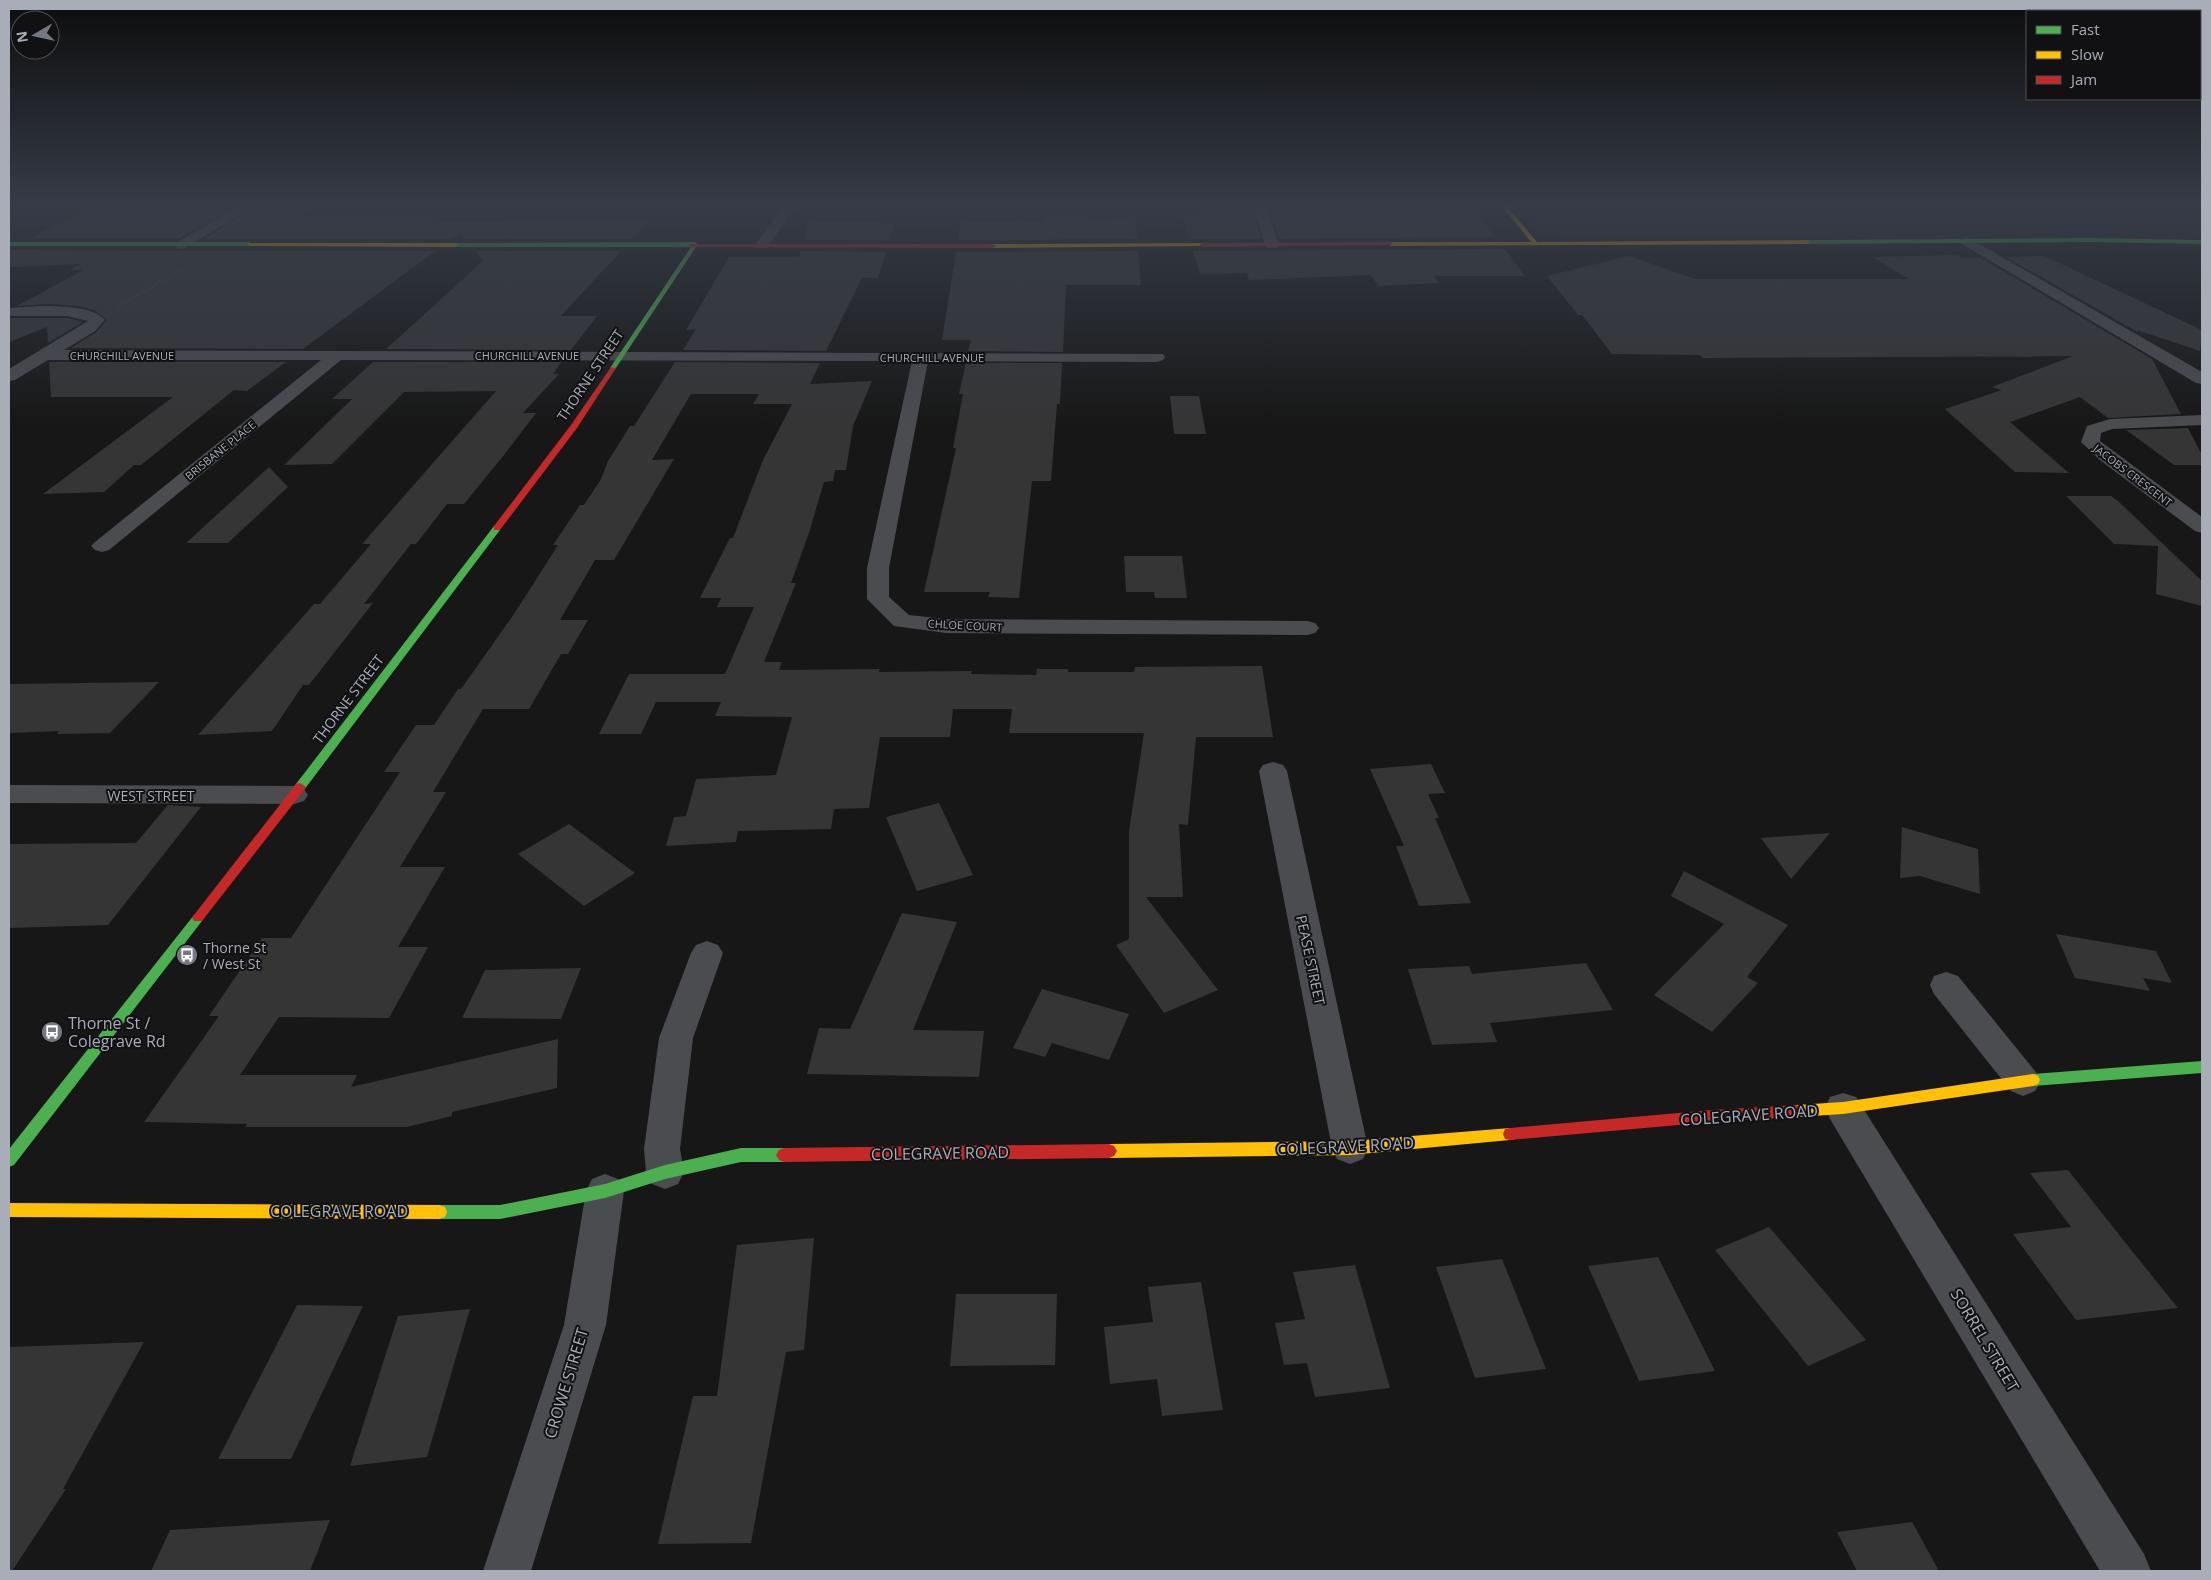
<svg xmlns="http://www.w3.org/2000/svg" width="2211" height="1580" font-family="'Open Sans',sans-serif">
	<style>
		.built { fill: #212123 }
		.building { fill: #353536 }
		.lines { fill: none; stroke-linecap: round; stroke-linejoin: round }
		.path { stroke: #4d4e52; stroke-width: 2; stroke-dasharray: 1 2; stroke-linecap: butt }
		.street { fill: #4b4c50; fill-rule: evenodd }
		.fast { fill: #4caf50; fill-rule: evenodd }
		.slow { fill: #ffc107; fill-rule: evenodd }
		.jam { fill: #c62828; fill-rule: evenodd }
		.labels { text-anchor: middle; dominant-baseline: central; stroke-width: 4; stroke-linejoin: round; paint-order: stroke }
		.far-street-label { font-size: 11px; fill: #a8adb8; stroke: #111113 }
		.street-label { font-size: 14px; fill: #a8adb8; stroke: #111113 }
		.poi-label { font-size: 14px; fill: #a8adb8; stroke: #111113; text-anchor: start }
		.near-poi-label { font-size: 16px; fill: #a8adb8; stroke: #111113; text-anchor: start }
		.near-street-label { font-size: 16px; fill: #a8adb8; stroke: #111113 }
	</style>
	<rect width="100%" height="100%" fill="#171717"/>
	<path class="built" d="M1514,205H2202V238H1560L1539,233Z"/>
	<path class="building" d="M98,205H236L180,238H30Z
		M258,205H317L298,217L437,215L433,218H441L436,222L651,219L632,239H465L460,233L451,239H204Z
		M1200,205H1251L1261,239H1189L1182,216H1202Z
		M1267,205H1470L1495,237L1279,239Z
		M1084,216L1085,219L1136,217L1137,239L958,240L961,221H1043V217Z
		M809,221H883L882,224L895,223L889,240H804Z
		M1505,249L1525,276H1434L1439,283L1378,286L1371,275L1249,280L1247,273L1200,274L1193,251Z
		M9,250L180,251H435L303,349L71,348L96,332L106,321V319L94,310L76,306L49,304L17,306L83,270H70L80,264L9,267Z
		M475,251H621L561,316H597L571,350L386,349L483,261Z
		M801,251L886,252L878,278H862L826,351L683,350L696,329L686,330L729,257H799Z
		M1138,251L1141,285H1066L1063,352L968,351L971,340H942L956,252Z
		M1957,255L1962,258H1981L2152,359L2181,414L2108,418L2080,397L2010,422L2069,473L2015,472L1945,409L2002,390L1992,387L2073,356L1703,358L1700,355L1612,354L1582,315H1578L1547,276L1629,256L1695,279H1909L1873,257Z
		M2044,256L2202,330L2200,351L2137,330L2139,333L2006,257Z
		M9,318H67L83,322L48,343L47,327L9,342Z
		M49,362H286L247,391L234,390L141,465H134L104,492L43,494L173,397H51Z
		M373,362H561L553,374H559L523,413H536L504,455L464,504H447L416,544H411L364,604L373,603L309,685H303L272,731L198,735L314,604H320L371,544H362L496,391L404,392L332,464L284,465L352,399H332Z
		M675,362L820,363L810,384L872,381L853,426L846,470H835L833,481L824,482L809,533L791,583H796L764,662H782L779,670L880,669L879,672L972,671L971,674L1036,675L1037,669H1068V672H1134L1135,667L1262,666L1273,737H1196L1188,825L1179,824L1183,897H1146L1218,990L1164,1013L1116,945L1129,939V831L1144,733H1009L1012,709H953L950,737H880L869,808L834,809L831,829L738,831L736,842L666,846L674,817L686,816L696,779L776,775L792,717L715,716L721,702H656L641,734H599L629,674H725L754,607H717L721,598H700L730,538H733L763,460L792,404H753L759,394H691L652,460L674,459L614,560H595L560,620H588L568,654H561L529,709H483L433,792H446L400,867H445L398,947H428L389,1018L279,1017L240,1075H357L351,1087L558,1039L557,1088L452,1112V1116L407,1127H245L247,1124L144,1122L219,1016H209L262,938H291L400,772H384L416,725H434L458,689H461L514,614L558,545H553L580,505H584L601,479L608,461L630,426H634Z
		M966,363H1062L1060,404H1057L1051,481H1032L1019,598L988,597L990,592H924L956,448H953L963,394H959Z
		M1170,396H1199L1206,434H1174Z
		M2188,428L2202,455V465H2174L2126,430Z
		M269,467L288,487L228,543H186Z
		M2066,496H2111L2118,501L2202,581V606L2156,594L2158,546L2114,544Z
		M1124,556H1182L1187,598H1155L1154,592H1126Z
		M159,682L110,733L57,734L59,731L9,733V684Z
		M1431,764L1445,793L1428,794L1439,818H1435L1471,903L1419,906L1396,846H1404L1370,769Z
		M939,803L973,875L917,891L886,817Z
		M168,805L201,807L108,925L9,928V844L136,843Z
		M569,824L635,873L584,906L518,854Z
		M1902,827L1978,849L1980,894L1920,876L1900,878Z
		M1830,833L1791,879L1761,838Z
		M1684,871L1788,925L1747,977L1758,983L1712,1032L1654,995L1724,924L1671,896Z
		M902,913L957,922L913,1030L984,1031L979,1077L807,1074L819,1028L850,1029Z
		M2056,934L2156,951L2172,983L2143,978L2150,991L2075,978Z
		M1586,963L1613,1010L1490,1023L1497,1042L1432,1045L1408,969L1469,966L1472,974Z
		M581,968L561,1019L462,1018L485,970Z
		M1042,989L1129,1014L1109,1060L1052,1043L1045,1057L1013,1048Z
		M2068,1170L2132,1251L2178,1308L2076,1320L2013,1234L2071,1227L2030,1173Z
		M1769,1227L1866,1340L1808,1366L1715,1250Z
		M814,1238L804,1350L786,1352L751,1543L658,1544L693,1396H717L737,1245Z
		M1658,1257L1715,1371L1639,1381L1588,1266Z
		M1502,1259L1546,1369L1475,1378L1436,1267Z
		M1355,1265L1390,1388L1315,1397L1307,1363L1284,1365L1275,1323L1305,1319L1293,1272Z
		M1201,1282L1223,1410L1162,1416L1157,1379L1110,1384L1104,1327L1153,1322L1148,1287Z
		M956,1294H1057L1055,1365L950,1366Z
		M297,1305L363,1306L291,1459H218Z
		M470,1309L427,1457L350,1466L398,1316Z
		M144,1342L63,1489H66L12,1571H9V1347Z
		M330,1520L310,1571H151L170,1530Z
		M1912,1522L1939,1571H1857L1837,1532Z"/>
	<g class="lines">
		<path class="path" d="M1595,205L1665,216
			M1995,205L2051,214
			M1901,216L1917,205
			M2002,216L2009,208L2008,205
			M118,306L182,270"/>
		<path class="street" d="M240,205H256L185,248L180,249L173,245Z
			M784,205H797L767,248H757L755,245Z
			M1253,205H1265L1279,245L1277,248H1267L1265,245Z
			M1967,237L2202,372V384L2196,383L1962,244L1960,241Z
			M42,306C58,306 94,306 105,320L95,331L64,350L1163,354L1165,357L1163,360L1157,362L928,361L889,568V597L909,615L946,619L1307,621L1315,623L1319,628L1315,633L1307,635L946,633L894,626L867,599V568L912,361L341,360L109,550L102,552L95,550L91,546L95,542L321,360H48L15,380L9,381V369L88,321L67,316H9V308Z
			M2202,415V425L2112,429L2101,433L2100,441L2202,517V533L2195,531L2101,461L2081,442L2087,426L2110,419Z
			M1273,762L1283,765L1287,771L1368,1148L1363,1159L1350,1164L1337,1159L1332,1148L1259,771L1263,765Z
			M9,785L294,786L304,789L308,795L304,801L294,804L9,803Z
			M707,941L718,945L723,953L693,1038L680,1149L684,1172L678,1184L665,1189L652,1184L646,1172L644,1149L659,1038L691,953L696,945Z
			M1946,972L1958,976L2035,1071L2041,1081L2035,1091L2023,1096L2011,1091L1934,994L1930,985L1934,976Z
			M1843,1093L1856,1097L2144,1554L2151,1571H2100L1830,1119L1825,1108L1830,1097Z
			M605,1174L618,1179L624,1191L606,1325L531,1571H483L564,1325L586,1191L592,1179Z"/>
		<path class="fast" d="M2088,238L2202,240V244L2088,242L1807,244L1804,242L1807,240Z
			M9,242H249L252,244L249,246H9Z
			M695,242L698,244L616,368L613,370L610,368L691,247H455L452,245L455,243Z
			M497,525L500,526V530L304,790H296L294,787L296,784L494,526Z
			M198,913L202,915L204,918L202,921L14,1165L9,1167V1149L194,915Z
			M2202,1061V1073L2033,1086L2028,1084L2026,1080L2028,1076L2033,1074Z
			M741,1148H784L789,1150L792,1155L789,1160L784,1162H741L665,1179L605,1198L500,1219H439L433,1217L431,1212L433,1207L439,1205H500L605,1184L665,1165Z"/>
		<path class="slow" d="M1501,205H1506L1537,242L1807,240L1810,242L1807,244L1391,246L1388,244L1391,242H1531Z
			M247,243H455L458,245L455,247L249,246Z
			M1202,243L1204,246L993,248L990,246L993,244Z
			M2033,1074L2038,1076L2040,1080L2038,1084L2033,1086L1843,1114L1796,1117L1791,1115L1789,1111L1791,1107L1796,1105L1843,1102Z
			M1510,1128L1515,1129L1517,1134L1515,1139L1510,1140L1350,1155L1109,1158L1104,1156L1101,1151L1104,1146L1109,1144L1350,1141Z
			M9,1203L439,1205L445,1207L447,1212L445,1217L439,1219L9,1217Z"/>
		<path class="jam" d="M1391,242L1393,245L1202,247L1199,245L1202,243Z
			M689,244H993L996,246L993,248L691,247Z
			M611,367L616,368L577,428L500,530H494V526L571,425Z
			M300,783L306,787L304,790L202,921H194L192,918L194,915L296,784Z
			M1796,1105L1801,1107L1803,1111L1801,1115L1796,1117L1712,1122L1510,1140L1505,1139L1503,1134L1505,1129L1510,1128L1712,1110Z
			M1109,1144L1114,1146L1117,1151L1114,1156L1109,1158L784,1162L779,1160L776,1155L779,1150L784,1148Z"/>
	</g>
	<linearGradient id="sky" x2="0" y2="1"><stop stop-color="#0d0d0d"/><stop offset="0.48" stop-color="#363c47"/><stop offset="1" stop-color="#363c47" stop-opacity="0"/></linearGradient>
	<rect width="2211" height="427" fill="url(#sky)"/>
	<defs>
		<g id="bus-disc" transform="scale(1.125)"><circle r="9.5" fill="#757880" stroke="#111113"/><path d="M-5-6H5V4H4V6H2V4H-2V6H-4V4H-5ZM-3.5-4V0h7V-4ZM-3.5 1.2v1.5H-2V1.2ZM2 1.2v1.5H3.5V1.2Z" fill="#fff"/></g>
	</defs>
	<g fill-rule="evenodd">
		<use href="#bus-disc" x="187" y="955"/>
		<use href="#bus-disc" x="52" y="1032"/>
	</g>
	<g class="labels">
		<g class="far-street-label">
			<text x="122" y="355">CHURCHILL AVENUE</text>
			<text x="527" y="355">CHURCHILL AVENUE</text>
			<text x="932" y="357">CHURCHILL AVENUE</text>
			<text transform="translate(220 450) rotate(-39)">BRISBANE PLACE</text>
			<text transform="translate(2133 475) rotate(37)">JACOBS CRESCENT</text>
			<text transform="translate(965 625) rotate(3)">CHLOE COURT</text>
		</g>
		<g class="street-label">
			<text transform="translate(590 375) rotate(-56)">THORNE STREET</text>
			<text transform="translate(348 699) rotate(-53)">THORNE STREET</text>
			<text x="151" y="795">WEST STREET</text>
			<text transform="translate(1311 960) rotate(78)">PEASE STREET</text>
		</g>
		<g class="poi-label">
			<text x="203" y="947">Thorne St<tspan x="203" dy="16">/ West St</tspan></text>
		</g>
		<g class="near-poi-label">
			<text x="68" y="1023">Thorne St /<tspan x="68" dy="18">Colegrave Rd</tspan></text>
		</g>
		<g class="near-street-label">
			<text transform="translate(1749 1115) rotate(-4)">COLEGRAVE ROAD</text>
			<text transform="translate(1345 1146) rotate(-3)">COLEGRAVE ROAD</text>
			<text transform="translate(940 1153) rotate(-1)">COLEGRAVE ROAD</text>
			<text x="339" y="1211">COLEGRAVE ROAD</text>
			<text transform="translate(1985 1340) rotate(59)">SORREL STREET</text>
			<text transform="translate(566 1383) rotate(-73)">CROWE STREET</text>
		</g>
	</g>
	<rect width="2211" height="1580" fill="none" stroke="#a8adb8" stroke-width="20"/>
	<rect x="2026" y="10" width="175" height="90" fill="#111113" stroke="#4d4f55"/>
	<rect x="2036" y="26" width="25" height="8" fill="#4caf50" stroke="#4d4f55"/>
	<text x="2071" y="35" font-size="15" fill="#a8adb8">Fast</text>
	<rect x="2036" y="51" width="25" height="8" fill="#ffc107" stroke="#4d4f55"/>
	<text x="2071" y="60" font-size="15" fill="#a8adb8">Slow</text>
	<rect x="2036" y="76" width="25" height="8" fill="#c62828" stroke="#4d4f55"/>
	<text x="2071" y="85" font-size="15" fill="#a8adb8">Jam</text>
	<g transform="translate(35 35) rotate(261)"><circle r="24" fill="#111113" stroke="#4d4f55"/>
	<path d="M0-4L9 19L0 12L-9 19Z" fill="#757880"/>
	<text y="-8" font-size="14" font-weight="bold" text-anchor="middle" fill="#a8adb8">N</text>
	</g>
</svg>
